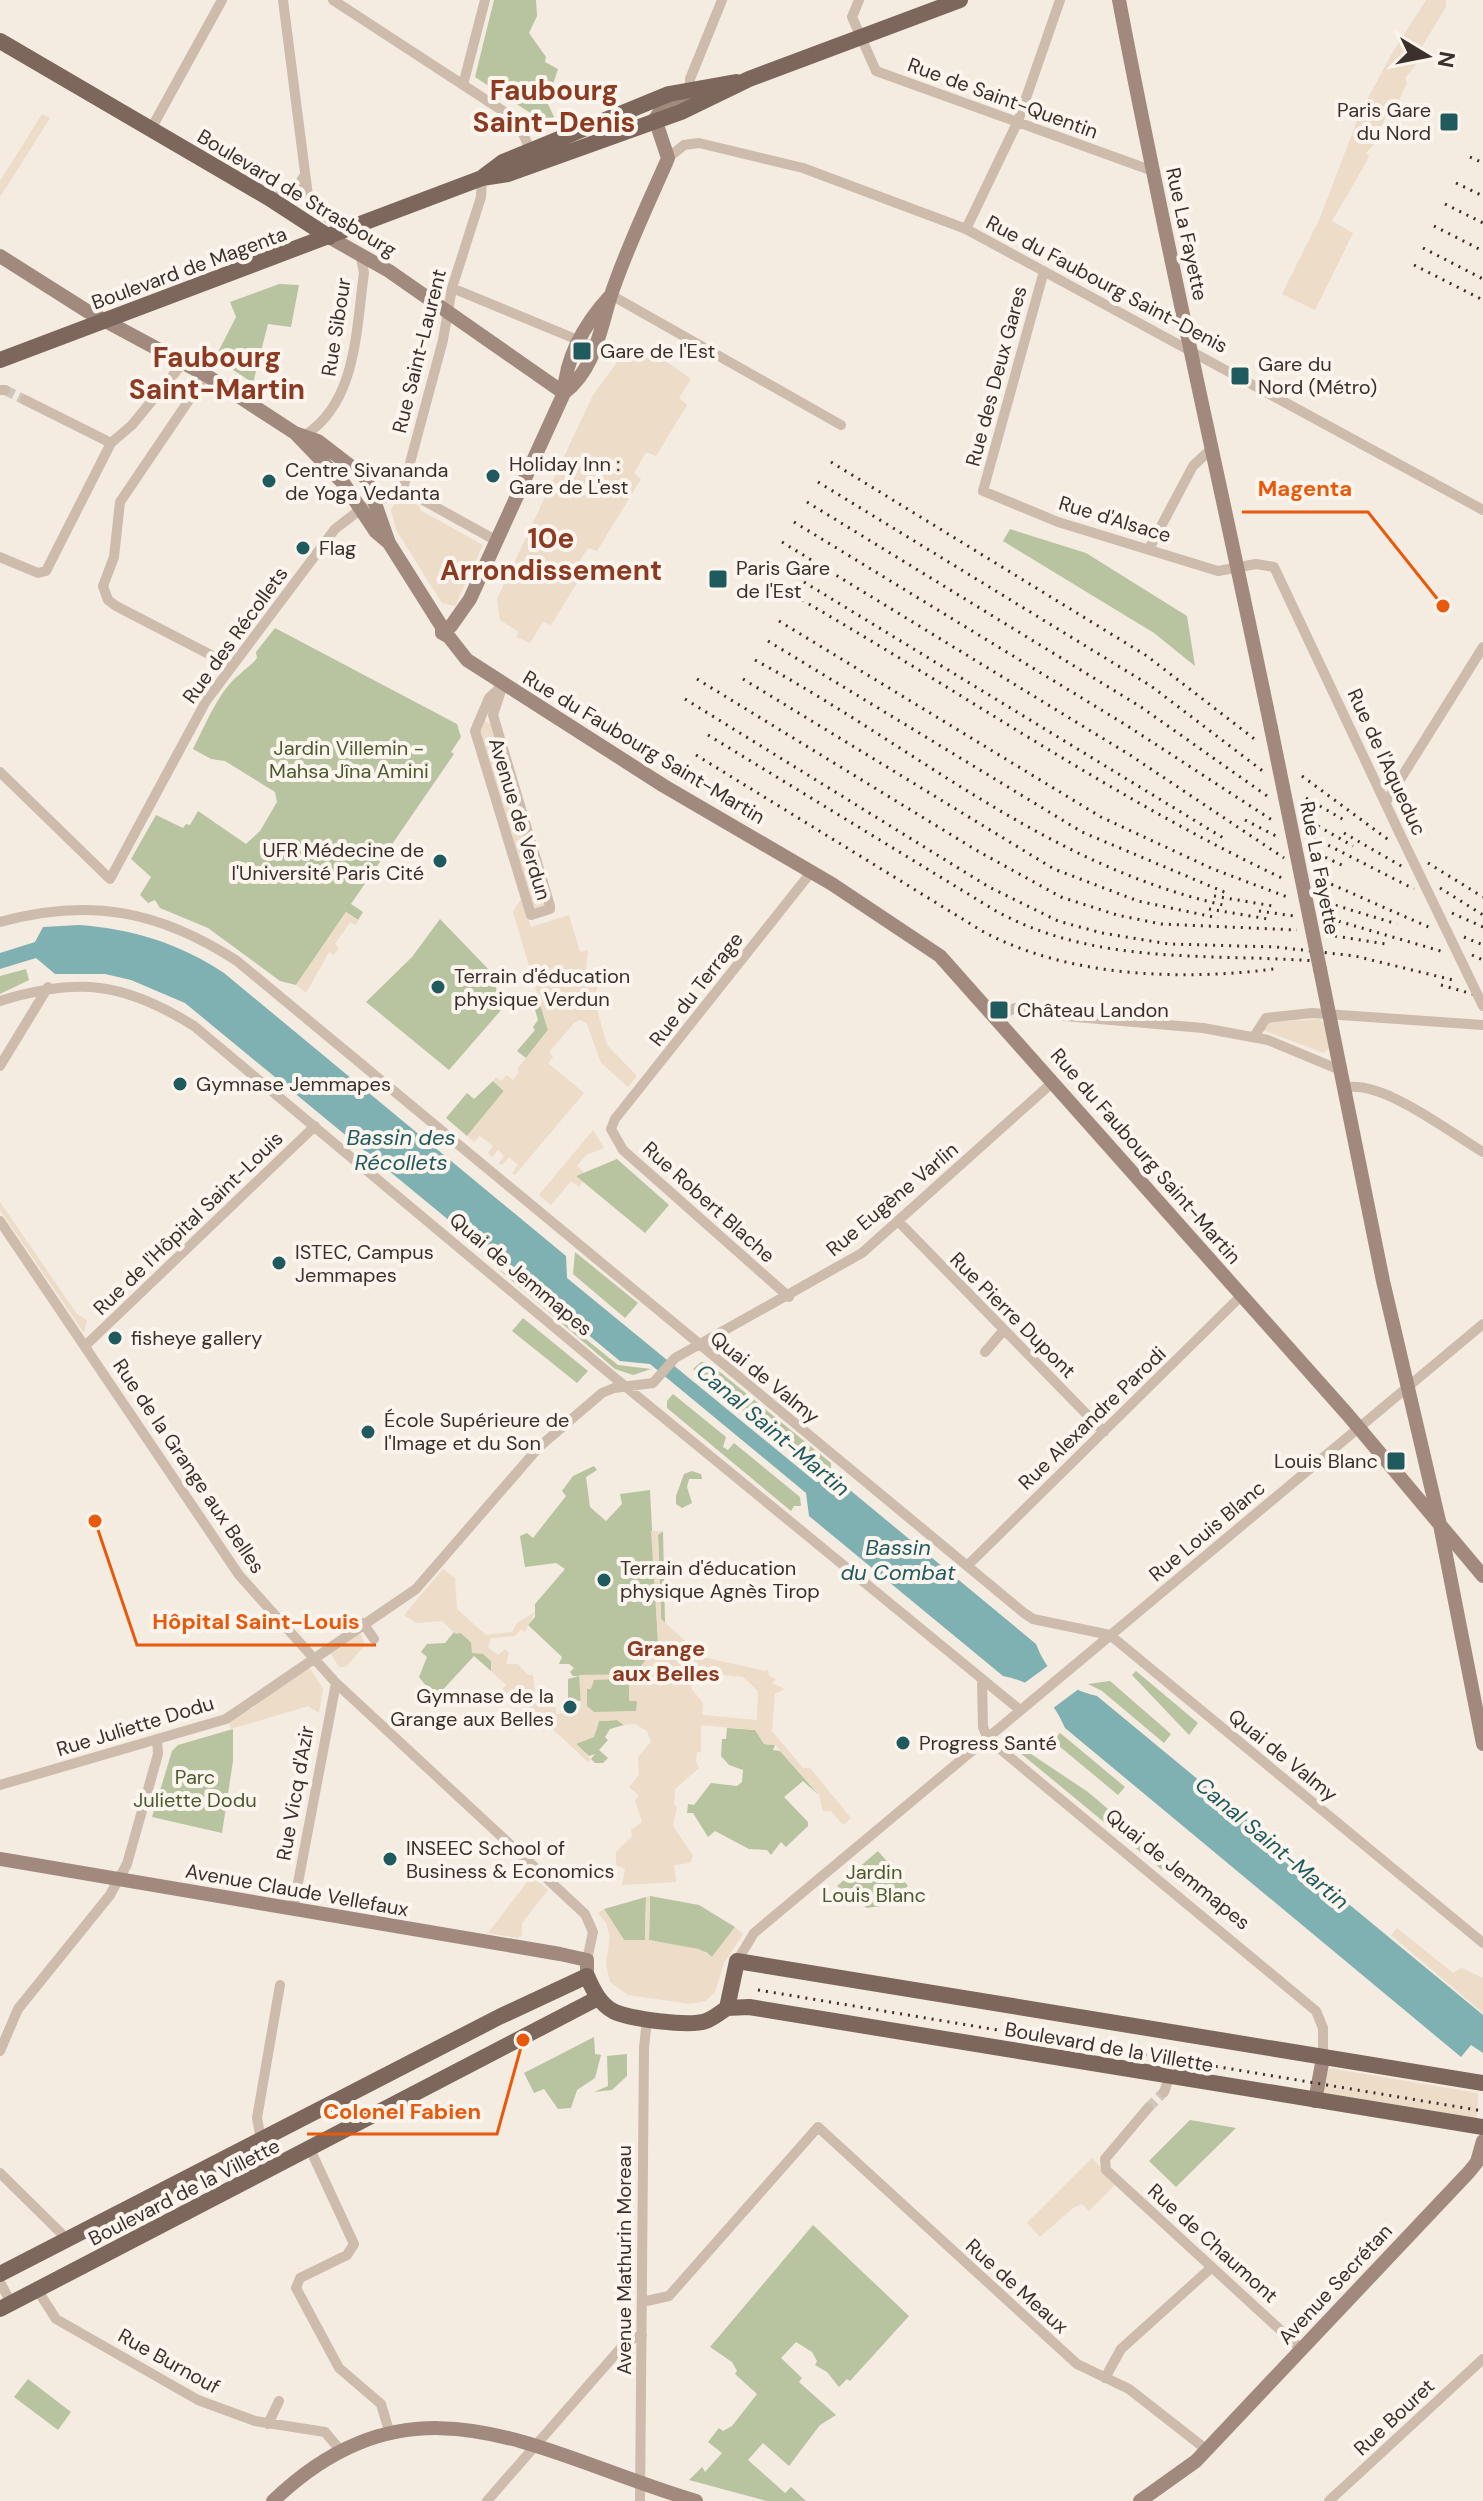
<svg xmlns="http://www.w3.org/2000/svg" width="1483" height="2501" font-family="'DM Sans',sans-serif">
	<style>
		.green { fill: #b8c4a0 }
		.plaza { fill: #ecdcc8; fill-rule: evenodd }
		.water { fill: #7fb0b2 }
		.pier { fill: #f4ebe1 }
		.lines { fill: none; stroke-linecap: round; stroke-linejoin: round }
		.street-tunnel { stroke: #cfc6bd; stroke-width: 10; stroke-dasharray: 10 5; stroke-linecap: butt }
		.street { stroke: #cdbbac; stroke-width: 10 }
		.secondary { stroke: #a18a7d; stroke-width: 14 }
		.primary { stroke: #7d675c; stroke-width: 16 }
		.rail { stroke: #3b302b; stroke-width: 3; stroke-dasharray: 2 6; stroke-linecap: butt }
		.street-bridge { stroke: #cdbbac; stroke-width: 10 }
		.secondary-bridge { stroke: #a18a7d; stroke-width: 14 }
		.poi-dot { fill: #1f5a5e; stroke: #fbf5ee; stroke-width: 3 }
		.labels { text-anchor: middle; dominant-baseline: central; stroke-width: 8; stroke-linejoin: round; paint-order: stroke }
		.street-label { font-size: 20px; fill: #3b302b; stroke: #fbf5ee }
		.poi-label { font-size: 20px; fill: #3b302b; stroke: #fbf5ee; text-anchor: start }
		.park-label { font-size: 20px; fill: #4a5a2e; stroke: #fbf5ee }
		.water-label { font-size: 22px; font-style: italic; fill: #1f5a5e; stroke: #fbf5ee }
		.neighbourhood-label { font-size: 22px; font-weight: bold; fill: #8c3b22; stroke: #fbf5ee }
		.district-label { font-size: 28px; font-weight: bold; fill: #8c3b22; stroke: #fbf5ee }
		.leader { fill: none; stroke: #e8590c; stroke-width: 3 }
		.callout-dot { fill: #e8590c; stroke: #fbf5ee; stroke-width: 3 }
		.callout-label { font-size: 22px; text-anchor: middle; font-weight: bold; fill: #e8590c; stroke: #fbf5ee; stroke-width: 8; stroke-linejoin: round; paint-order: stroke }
	</style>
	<rect width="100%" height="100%" fill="#f4ebe1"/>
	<path class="green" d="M494,0H536L537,16L529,33L546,57L545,62L558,69L547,102L554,117L546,123L475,77Z
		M279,284L299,285L291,327L268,324L253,383L215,358L236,317L230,302Z
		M1010,529L1086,553L1187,616L1195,666L1154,633L1003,541Z
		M275,628L457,724L461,737L451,752L454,754L351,904L363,912L358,920L346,912L296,985L280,981L208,928L160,908L155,900L148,903L140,895L151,877L131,859L156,815L183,828L186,824L190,825L198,811L246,844L260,831L277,802L275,792L225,761L211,759L193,749C205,726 219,690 240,674C246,668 251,666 257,658L256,652Z
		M440,919L492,973L502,1009L449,1070L366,1002L412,957Z
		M26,969L29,980L0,994V976Z
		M540,1004L548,1030L526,1058L517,1051L535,1030L533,1027L538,1020L534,1006Z
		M493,1081L504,1091L467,1136L446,1118L467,1093L474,1099Z
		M617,1159L669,1205L645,1233L576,1176Z
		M575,1252L638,1303L625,1318L573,1274Z
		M488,1260L618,1365L651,1369L633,1375L615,1369Z
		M523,1318L588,1371L577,1383L512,1331Z
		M701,1362L709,1363L831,1463V1474H818L778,1441L782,1435L775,1429L770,1434L693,1369Z
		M673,1394L726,1437L723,1447L728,1450L734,1443L800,1497L801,1506H794L791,1511L667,1408V1401Z
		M594,1466L597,1470L586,1477L590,1507L606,1521L622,1504L620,1494L650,1490L658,1642L636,1674L646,1689L643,1711L581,1713V1701L568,1700V1679L579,1676H573L570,1672L574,1668L569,1664H559L562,1657L528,1625L535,1617V1604L565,1569L556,1563L525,1567L520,1536L527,1533L533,1538L566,1496L562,1491L573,1476Z
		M692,1471L701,1474L702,1479H689L687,1487L692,1503L682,1508L676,1504V1496L684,1474Z
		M663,1531L665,1623L661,1619L658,1535Z
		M454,1632L461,1633L491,1661V1671L474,1656L427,1707L423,1701L431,1692L419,1677L427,1657L421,1652L427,1644L445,1643Z
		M1136,1671L1198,1723L1189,1735L1132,1675Z
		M1110,1681L1171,1734L1164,1743L1102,1691L1088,1684Z
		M617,1720L624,1725L610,1729L605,1737L608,1740L599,1750L608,1758L603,1763H595L591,1759L595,1754L589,1756L576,1744L596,1731L599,1721Z
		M727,1728L756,1730L764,1744L775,1745L773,1750L780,1751L819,1795L803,1781L784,1797L808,1822V1826L786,1847L781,1842L771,1855L767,1850L749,1849L715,1831L708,1837L693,1813H687L688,1804L694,1805L711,1783L737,1786L742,1782L743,1770L729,1765L721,1756L722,1739H726Z
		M233,1729V1761L222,1833L152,1817L172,1751L178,1745Z
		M1060,1733L1065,1737L1125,1787L1118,1795L1053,1741Z
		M1016,1744L1088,1792L1174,1865L1167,1874L1013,1747Z
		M878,1851L908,1886L881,1906L867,1908L837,1886Z
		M650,1896L699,1905L735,1927L712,1957L706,1952L649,1940Z
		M646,1897L645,1940H624L604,1909Z
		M594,2037L595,2054L601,2055L595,2078L577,2090L571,2108L558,2109L544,2089L534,2093L524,2073Z
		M627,2054V2076L612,2090L594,2092L608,2086L607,2056Z
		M1190,2120L1236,2128L1176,2187L1149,2161Z
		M813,2225L909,2316L850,2381L847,2379L839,2387L827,2372L815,2365L817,2361L812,2352L796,2342L781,2358L802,2378L799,2382L836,2415L820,2425L789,2466L763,2443L748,2460L785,2493L791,2487L806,2501H767L689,2480L702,2467L705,2472L722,2453L708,2442L719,2428L723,2431L732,2426L757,2394L735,2374L737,2371L732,2362L710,2347Z
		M28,2379L71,2412L58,2430L14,2397Z"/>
	<path class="plaza" d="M1426,0H1446V7L1421,48L1415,66L1405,78L1407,83L1393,113L1386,115L1376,142L1366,153L1369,156L1364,166L1332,221L1353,233L1315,310L1282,294L1320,218L1360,113L1391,55Z
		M42,114L50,118L0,197V181Z
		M632,355L664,360L691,379L679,398L687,405L656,456L646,452L634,473L641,479L597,551L588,548L575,568L582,575L551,625L543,622L530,643L516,637L519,632L500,620L497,599L593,395L618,361Z
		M398,498L420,506V510L483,545L455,606L442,603L396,530L391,510Z
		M482,719L494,726L546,906L533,910L479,734Z
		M521,899L531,927L569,915L580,952L588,950L586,969L600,979L594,999L607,1045L637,1076L628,1087L601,1063L587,1024L581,1020L575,1022L549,1052L553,1057L548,1063L584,1093L515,1175L512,1173L518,1165L509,1157L502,1165L499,1163L504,1156L498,1150L492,1157L488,1153L493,1146L480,1136L474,1142L467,1136L504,1091L493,1081L496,1077L501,1081L507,1075L513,1080L519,1072L517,1069L548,1030L513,912Z
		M346,912L358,920L356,925L350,922L335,944L339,948L334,955L329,952L306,993L296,985Z
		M1320,1019L1325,1025L1329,1048L1324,1053L1263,1030L1269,1022Z
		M593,1130L604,1148L586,1155L577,1166L584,1172L576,1176L583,1182L579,1187L571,1181L551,1205L539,1195Z
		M0,1202L77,1314L87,1320L84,1333L0,1210Z
		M651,1531H663L658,1535L661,1619L703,1657L765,1671L768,1669L769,1676L776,1679L772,1683L785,1689L775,1694L772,1731L803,1768H810L851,1818L843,1825L831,1811H823L819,1794L775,1745L764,1744L755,1730L701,1725V1752H697L696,1761L699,1768L675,1789L674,1805L677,1807L673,1826L693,1856L690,1863L674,1865L676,1882L622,1885L625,1869L616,1865V1852L632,1836L631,1830L642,1822L635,1800L639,1796L629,1787L639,1775L638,1757L651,1742L647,1731L635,1724L624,1725L617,1720L599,1721L594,1737L576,1744L591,1759L588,1762L515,1694L509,1699L501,1691L506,1685L491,1671V1661L483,1654L472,1653L471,1642L461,1633L456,1634L442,1621L416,1623L404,1615L443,1569L455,1578L457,1609L486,1635L512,1632L517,1623L535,1612L525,1632L521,1629L515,1636L491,1638L488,1647L498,1655L505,1649L509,1653L506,1664H518L528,1675H533L535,1695L545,1705L555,1701L556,1714L575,1712L581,1706L579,1675L636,1674L658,1642ZM713,1674L743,1677L758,1691L757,1720L702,1715L703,1703L690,1687ZM623,1679L629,1685V1701H637L636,1711L594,1712L587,1706V1689H591L594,1680Z
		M360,1632L365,1645L346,1667H339L330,1652Z
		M309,1667L323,1689L319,1713L308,1706L231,1729L229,1721L248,1708L252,1709L259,1701Z
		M532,1876L548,1890L522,1923V1935L518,1938L488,1933Z
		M650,1896L649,1940L699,1949L712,1957L735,1927L743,1934L724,1963L715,1992L706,2001L690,2004L628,1995L610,1982L606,1964L610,1936L606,1923L598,1913L604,1909L624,1940H645L646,1897Z
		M1397,1928L1453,1973L1462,1968L1483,1978V2013L1391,1935Z
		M1329,2068L1478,2093L1477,2119L1474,2122L1325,2097L1322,2093Z
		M1092,2158L1116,2184L1089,2211L1082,2204L1073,2208L1040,2237L1027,2223Z"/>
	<path class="water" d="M79,925C132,929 179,943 224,973L566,1256L567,1278L816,1482L839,1481L1036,1644C1048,1675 1065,1688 1097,1696L1483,2015V2053L1471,2045L1461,2057L1065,1728C1052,1698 1034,1682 1003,1676L809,1516L806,1493L650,1364L620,1361L185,1003L131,980L105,974H55L36,958L0,969V953L35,942L43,927Z"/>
	<path class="pier" d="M1049,1665L1080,1688L1052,1709L1023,1684Z"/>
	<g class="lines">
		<path class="street-tunnel" d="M5,390L25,400
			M1148,2108L1164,2092"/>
		<path class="street" d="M283,0L308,196L313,207L345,231
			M333,0L517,120L532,154
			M859,0L852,17L876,71L1153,171
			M463,85L485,0
			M690,90V79L722,0
			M151,129L222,0
			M668,158L684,145L699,143L803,168L966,229L1483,510
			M272,200L299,184L305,175
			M966,229L1018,121L1060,0
			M1044,271L983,491L1058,522L1218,571L1256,564L1274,567L1399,832
			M452,288L595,347
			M611,295L841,425
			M173,375L184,362
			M206,375L120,502L114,557L103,586L108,600L116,606L232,666
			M0,390H5
			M305,435C357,402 356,329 364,273L361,258
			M111,443L132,425L164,386
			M403,489L497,541
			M1149,549L1193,466L1210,450
			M0,557L38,573L46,571L111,443L25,400
			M503,685L493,715L550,906V909L531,915L475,731L489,698Z
			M0,772L110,879L206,701L335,529L361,509L403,489L443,340L452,288L481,197L482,178
			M1386,802L1483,647
			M0,922C90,897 160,911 237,961L1024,1613L1033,1619L1110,1635L1483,1943
			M0,1001C78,977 124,982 194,1026L609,1373L1020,1710
			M997,1017L1015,1008L1027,1007L1053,1015L1203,1028L1268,1040L1340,1070
			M1254,1037L1266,1018L1312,1013L1483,1025
			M0,1066L48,987
			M1343,1088C1381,1078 1449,1132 1483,1152
			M0,1221L239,1575L336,1683L585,1914L593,1932L587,1960
			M899,1222L1104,1432
			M789,1297L623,1150L611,1129L615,1119L812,871
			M85,1346L315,1126
			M985,1352L1003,1331
			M967,1566L1242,1295
			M363,1623L374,1639
			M982,1680L983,1727L988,1739L1316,2011L1323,2028V2058
			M0,1785L226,1719L416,1589L539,1447L602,1393L614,1388L653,1383L675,1358L862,1253L1053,1082
			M293,1909L336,1683
			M737,1961L754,1933L1483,1324
			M0,2051L18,2009L110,1895L127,1864L158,1754L157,1739
			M1164,2092L1169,2078
			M1148,2108L1105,2159L1106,2170L1301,2349
			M261,2140L257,2118L280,1985
			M310,2149L354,2244L347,2255L300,2278L296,2288L339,2368L381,2404L390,2434
			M0,2173L67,2239
			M0,2282L11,2303
			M38,2291L56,2319L198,2400L255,2421L325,2432L341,2451
			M642,2302L669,2296L818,2127L1077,2364L1129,2389L1207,2450
			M1105,2378L1121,2349L1212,2267
			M268,2424L279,2401
			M487,2501L627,2341L642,2335
			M640,2501L644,2048L647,2019
			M1329,2501L1483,2359"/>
		<path class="secondary" d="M1119,0C1165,244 1221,485 1271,728
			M329,237L389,271L564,393
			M0,256L87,311L206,375L295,433L344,484L376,532L389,543
			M564,393C595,369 600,330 611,295C626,250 647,206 666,163L668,158L655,119L664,106L688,94
			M295,433L318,441L366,478L389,543L442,627V633L449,637L467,660L664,786L832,884L940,956L1348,1415L1483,1576
			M451,626L470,599L564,393C566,356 586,322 611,295
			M1320,969L1383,1281L1440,1525L1483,1744
			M0,1859L560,1954L587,1960V1976
			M1315,2101L1323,2058
			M273,2501C417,2363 540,2455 696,2501
			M1140,2501L1196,2461L1469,2172L1477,2162L1483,2141"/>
		<path class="primary" d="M0,41L269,198L329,237
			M483,177L503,162L669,94L736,82
			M0,360L482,178L508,174L681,112L749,79L960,0
			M727,2008L749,2007L1483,2127
			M0,2274L499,2017L587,1976C593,1990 600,2004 613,2011C629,2019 689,2027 706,2021C714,2018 721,2012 727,2008L737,1961L1483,2083
			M0,2309L598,1998"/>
		<path class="rail" d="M1470,157L1483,163
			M1456,183L1483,196
			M1445,204L1483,223
			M1434,226L1483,251
			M1423,248L1483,279
			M1414,265L1483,300
			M831,462L1147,656L1257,741
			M818,482L1151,686L1264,772
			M807,502L1141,707L1270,798
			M794,522L1126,725L1275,822
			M782,542L1130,755L1284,858
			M804,582L1225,839
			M795,596C959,690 1114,799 1286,880
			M779,621L1101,817L1213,869L1290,898
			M768,641L1082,832L1229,894
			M755,660C914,746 1043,864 1223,905
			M697,679L976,850L1061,897L1117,915L1161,924L1297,930
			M743,679L1054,869L1138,901L1218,918
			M685,699L989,887L1058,921L1102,933L1169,944L1276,947L1355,956L1457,981
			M708,735L996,911C1097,966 1206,953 1315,961
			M696,755L982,931C1067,977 1180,981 1274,969
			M1302,776L1390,841
			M1306,798L1344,820
			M1245,820L1278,837
			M1311,822L1353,846
			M1344,833L1403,867
			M1314,838L1414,889
			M1318,854L1344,866
			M1428,863L1483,897
			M1324,881L1433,929
			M1440,888L1483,915
			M1214,896L1273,906
			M1328,903L1397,924
			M1209,909L1268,919
			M1259,911L1294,916
			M1452,913L1483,927
			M1331,919L1444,952
			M1335,936L1386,944
			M1464,937L1483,945
			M1472,955L1483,960
			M1441,985L1483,997
			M758,1990L1483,2111"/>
		<path class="street-bridge" d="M1399,832L1483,1006"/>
		<path class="secondary-bridge" d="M1271,728L1320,969"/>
	</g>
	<g class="poi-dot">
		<rect x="1439" y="112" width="20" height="20" rx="4"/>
		<rect x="572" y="341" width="20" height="20" rx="4"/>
		<rect x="1230" y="366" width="20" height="20" rx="4"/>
		<circle cx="493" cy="476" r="8"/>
		<circle cx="269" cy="481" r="8"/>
		<circle cx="303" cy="548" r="8"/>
		<rect x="708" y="569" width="20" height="20" rx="4"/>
		<circle cx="440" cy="861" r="8"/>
		<circle cx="438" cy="987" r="8"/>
		<rect x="989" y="1000" width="20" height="20" rx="4"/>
		<circle cx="180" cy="1084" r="8"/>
		<circle cx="279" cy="1263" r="8"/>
		<circle cx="115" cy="1338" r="8"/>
		<circle cx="368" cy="1432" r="8"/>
		<rect x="1386" y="1451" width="20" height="20" rx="4"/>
		<circle cx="604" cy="1580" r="8"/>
		<circle cx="570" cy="1707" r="8"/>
		<circle cx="903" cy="1743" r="8"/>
		<circle cx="390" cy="1859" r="8"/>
	</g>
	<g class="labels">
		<g class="street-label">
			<text transform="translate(1003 98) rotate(20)">Rue de Saint-Quentin</text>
			<text transform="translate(297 193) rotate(31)">Boulevard de Strasbourg</text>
			<text transform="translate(1187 234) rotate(78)">Rue La Fayette</text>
			<text transform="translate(189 268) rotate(-20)">Boulevard de Magenta</text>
			<text transform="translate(1107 284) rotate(28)">Rue du Faubourg Saint-Denis</text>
			<text transform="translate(336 327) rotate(-81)">Rue Sibour</text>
			<text transform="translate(419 351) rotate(-76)">Rue Saint-Laurent</text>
			<text transform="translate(996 376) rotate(-75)">Rue des Deux Gares</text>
			<text transform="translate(1115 519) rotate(17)">Rue d'Alsace</text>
			<text transform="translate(235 635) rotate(-54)">Rue des Récollets</text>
			<text transform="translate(644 747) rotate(31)">Rue du Faubourg Saint-Martin</text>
			<text transform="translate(1387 762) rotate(65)">Rue de l'Aqueduc</text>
			<text transform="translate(520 819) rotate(73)">Avenue de Verdun</text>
			<text transform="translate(1320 868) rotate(79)">Rue La Fayette</text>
			<text transform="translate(696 989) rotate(-52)">Rue du Terrage</text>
			<text transform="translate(1146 1156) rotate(49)">Rue du Faubourg Saint-Martin</text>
			<text transform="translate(892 1199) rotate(-40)">Rue Eugène Varlin</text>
			<text transform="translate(709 1202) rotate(42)">Rue Robert Blache</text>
			<text transform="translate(188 1223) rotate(-44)">Rue de l'Hôpital Saint-Louis</text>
			<text transform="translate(521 1274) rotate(40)">Quai de Jemmapes</text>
			<text transform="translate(1013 1315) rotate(45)">Rue Pierre Dupont</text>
			<text transform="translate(765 1377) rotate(39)">Quai de Valmy</text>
			<text transform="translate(1092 1418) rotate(-44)">Rue Alexandre Parodi</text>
			<text transform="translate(189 1466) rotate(56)">Rue de la Grange aux Belles</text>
			<text transform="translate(1207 1531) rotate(-40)">Rue Louis Blanc</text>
			<text transform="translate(135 1726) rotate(-17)">Rue Juliette Dodu</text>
			<text transform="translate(1283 1755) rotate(39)">Quai de Valmy</text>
			<text transform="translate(295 1793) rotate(-80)">Rue Vicq d'Azir</text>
			<text transform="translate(1178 1869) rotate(39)">Quai de Jemmapes</text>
			<text transform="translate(297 1890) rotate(10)">Avenue Claude Vellefaux</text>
			<text transform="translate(1109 2047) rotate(10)">Boulevard de la Villette</text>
			<text transform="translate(184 2192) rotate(-27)">Boulevard de la Villette</text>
			<text transform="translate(1213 2243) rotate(42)">Rue de Chaumont</text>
			<text transform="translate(624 2260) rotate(-90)">Avenue Mathurin Moreau</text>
			<text transform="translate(1335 2284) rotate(-47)">Avenue Secrétan</text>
			<text transform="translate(1017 2286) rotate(42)">Rue de Meaux</text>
			<text transform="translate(169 2361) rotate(29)">Rue Burnouf</text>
			<text transform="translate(1394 2417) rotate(-43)">Rue Bouret</text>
		</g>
		<g class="poi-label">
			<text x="1431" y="110" text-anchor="end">Paris Gare<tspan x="1431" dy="23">du Nord</tspan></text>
			<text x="600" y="351">Gare de l'Est</text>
			<text x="1258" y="364">Gare du<tspan x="1258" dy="23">Nord (Métro)</tspan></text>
			<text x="509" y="464">Holiday Inn :<tspan x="509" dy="23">Gare de L'est</tspan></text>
			<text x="285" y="470">Centre Sivananda<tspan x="285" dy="23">de Yoga Vedanta</tspan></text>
			<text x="319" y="548">Flag</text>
			<text x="736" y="568">Paris Gare<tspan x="736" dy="23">de l'Est</tspan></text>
			<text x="424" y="850" text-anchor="end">UFR Médecine de<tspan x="424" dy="23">l'Université Paris Cité</tspan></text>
			<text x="454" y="976">Terrain d'éducation<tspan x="454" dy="23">physique Verdun</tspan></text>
			<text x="1017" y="1010">Château Landon</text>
			<text x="196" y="1084">Gymnase Jemmapes</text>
			<text x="295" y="1252">ISTEC, Campus<tspan x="295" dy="23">Jemmapes</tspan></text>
			<text x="131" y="1338">fisheye gallery</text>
			<text x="384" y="1420">École Supérieure de<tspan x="384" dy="23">l'Image et du Son</tspan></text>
			<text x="1378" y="1461" text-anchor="end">Louis Blanc</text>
			<text x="620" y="1568">Terrain d'éducation<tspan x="620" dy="23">physique Agnès Tirop</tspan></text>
			<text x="554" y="1696" text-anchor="end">Gymnase de la<tspan x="554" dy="23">Grange aux Belles</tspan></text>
			<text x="919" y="1743">Progress Santé</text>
			<text x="406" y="1848">INSEEC School of<tspan x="406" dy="23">Business &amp; Economics</tspan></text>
		</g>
		<g class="park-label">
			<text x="349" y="748">Jardin Villemin -<tspan x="349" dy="23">Mahsa Jîna Amini</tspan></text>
			<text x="195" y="1777">Parc<tspan x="195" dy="23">Juliette Dodu</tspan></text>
			<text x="874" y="1872">Jardin<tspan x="874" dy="23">Louis Blanc</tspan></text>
		</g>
		<g class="water-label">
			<text x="401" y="1137">Bassin des<tspan x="401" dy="25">Récollets</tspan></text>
			<text transform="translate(773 1430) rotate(40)">Canal Saint-Martin</text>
			<text x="898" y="1547">Bassin<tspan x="898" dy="25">du Combat</tspan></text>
			<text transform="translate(1272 1843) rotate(40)">Canal Saint-Martin</text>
		</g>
		<g class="neighbourhood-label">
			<text x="666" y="1648">Grange<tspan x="666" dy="25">aux Belles</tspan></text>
		</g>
		<g class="district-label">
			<text x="554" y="90">Faubourg<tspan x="554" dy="32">Saint-Denis</tspan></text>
			<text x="217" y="357">Faubourg<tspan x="217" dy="32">Saint-Martin</tspan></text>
			<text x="551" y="538">10e<tspan x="551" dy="32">Arrondissement</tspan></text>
		</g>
	</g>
	<path class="leader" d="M1443 606L1368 512H1242M95 1521L137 1645H376M523 2040L497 2134H307"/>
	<g class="callout-dot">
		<circle cx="1443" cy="606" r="8"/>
		<circle cx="95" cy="1521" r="8"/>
		<circle cx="523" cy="2040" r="8"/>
	</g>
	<g class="callout-label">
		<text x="1305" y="496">Magenta</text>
		<text x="256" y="1629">Hôpital Saint-Louis</text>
		<text x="402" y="2119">Colonel Fabien</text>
	</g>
	<g transform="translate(1427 56) rotate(100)" stroke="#fbf5ee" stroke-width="6" paint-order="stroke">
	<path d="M0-6L14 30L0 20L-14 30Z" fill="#3b302b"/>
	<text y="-12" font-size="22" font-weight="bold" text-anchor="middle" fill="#3b302b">N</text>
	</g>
</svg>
